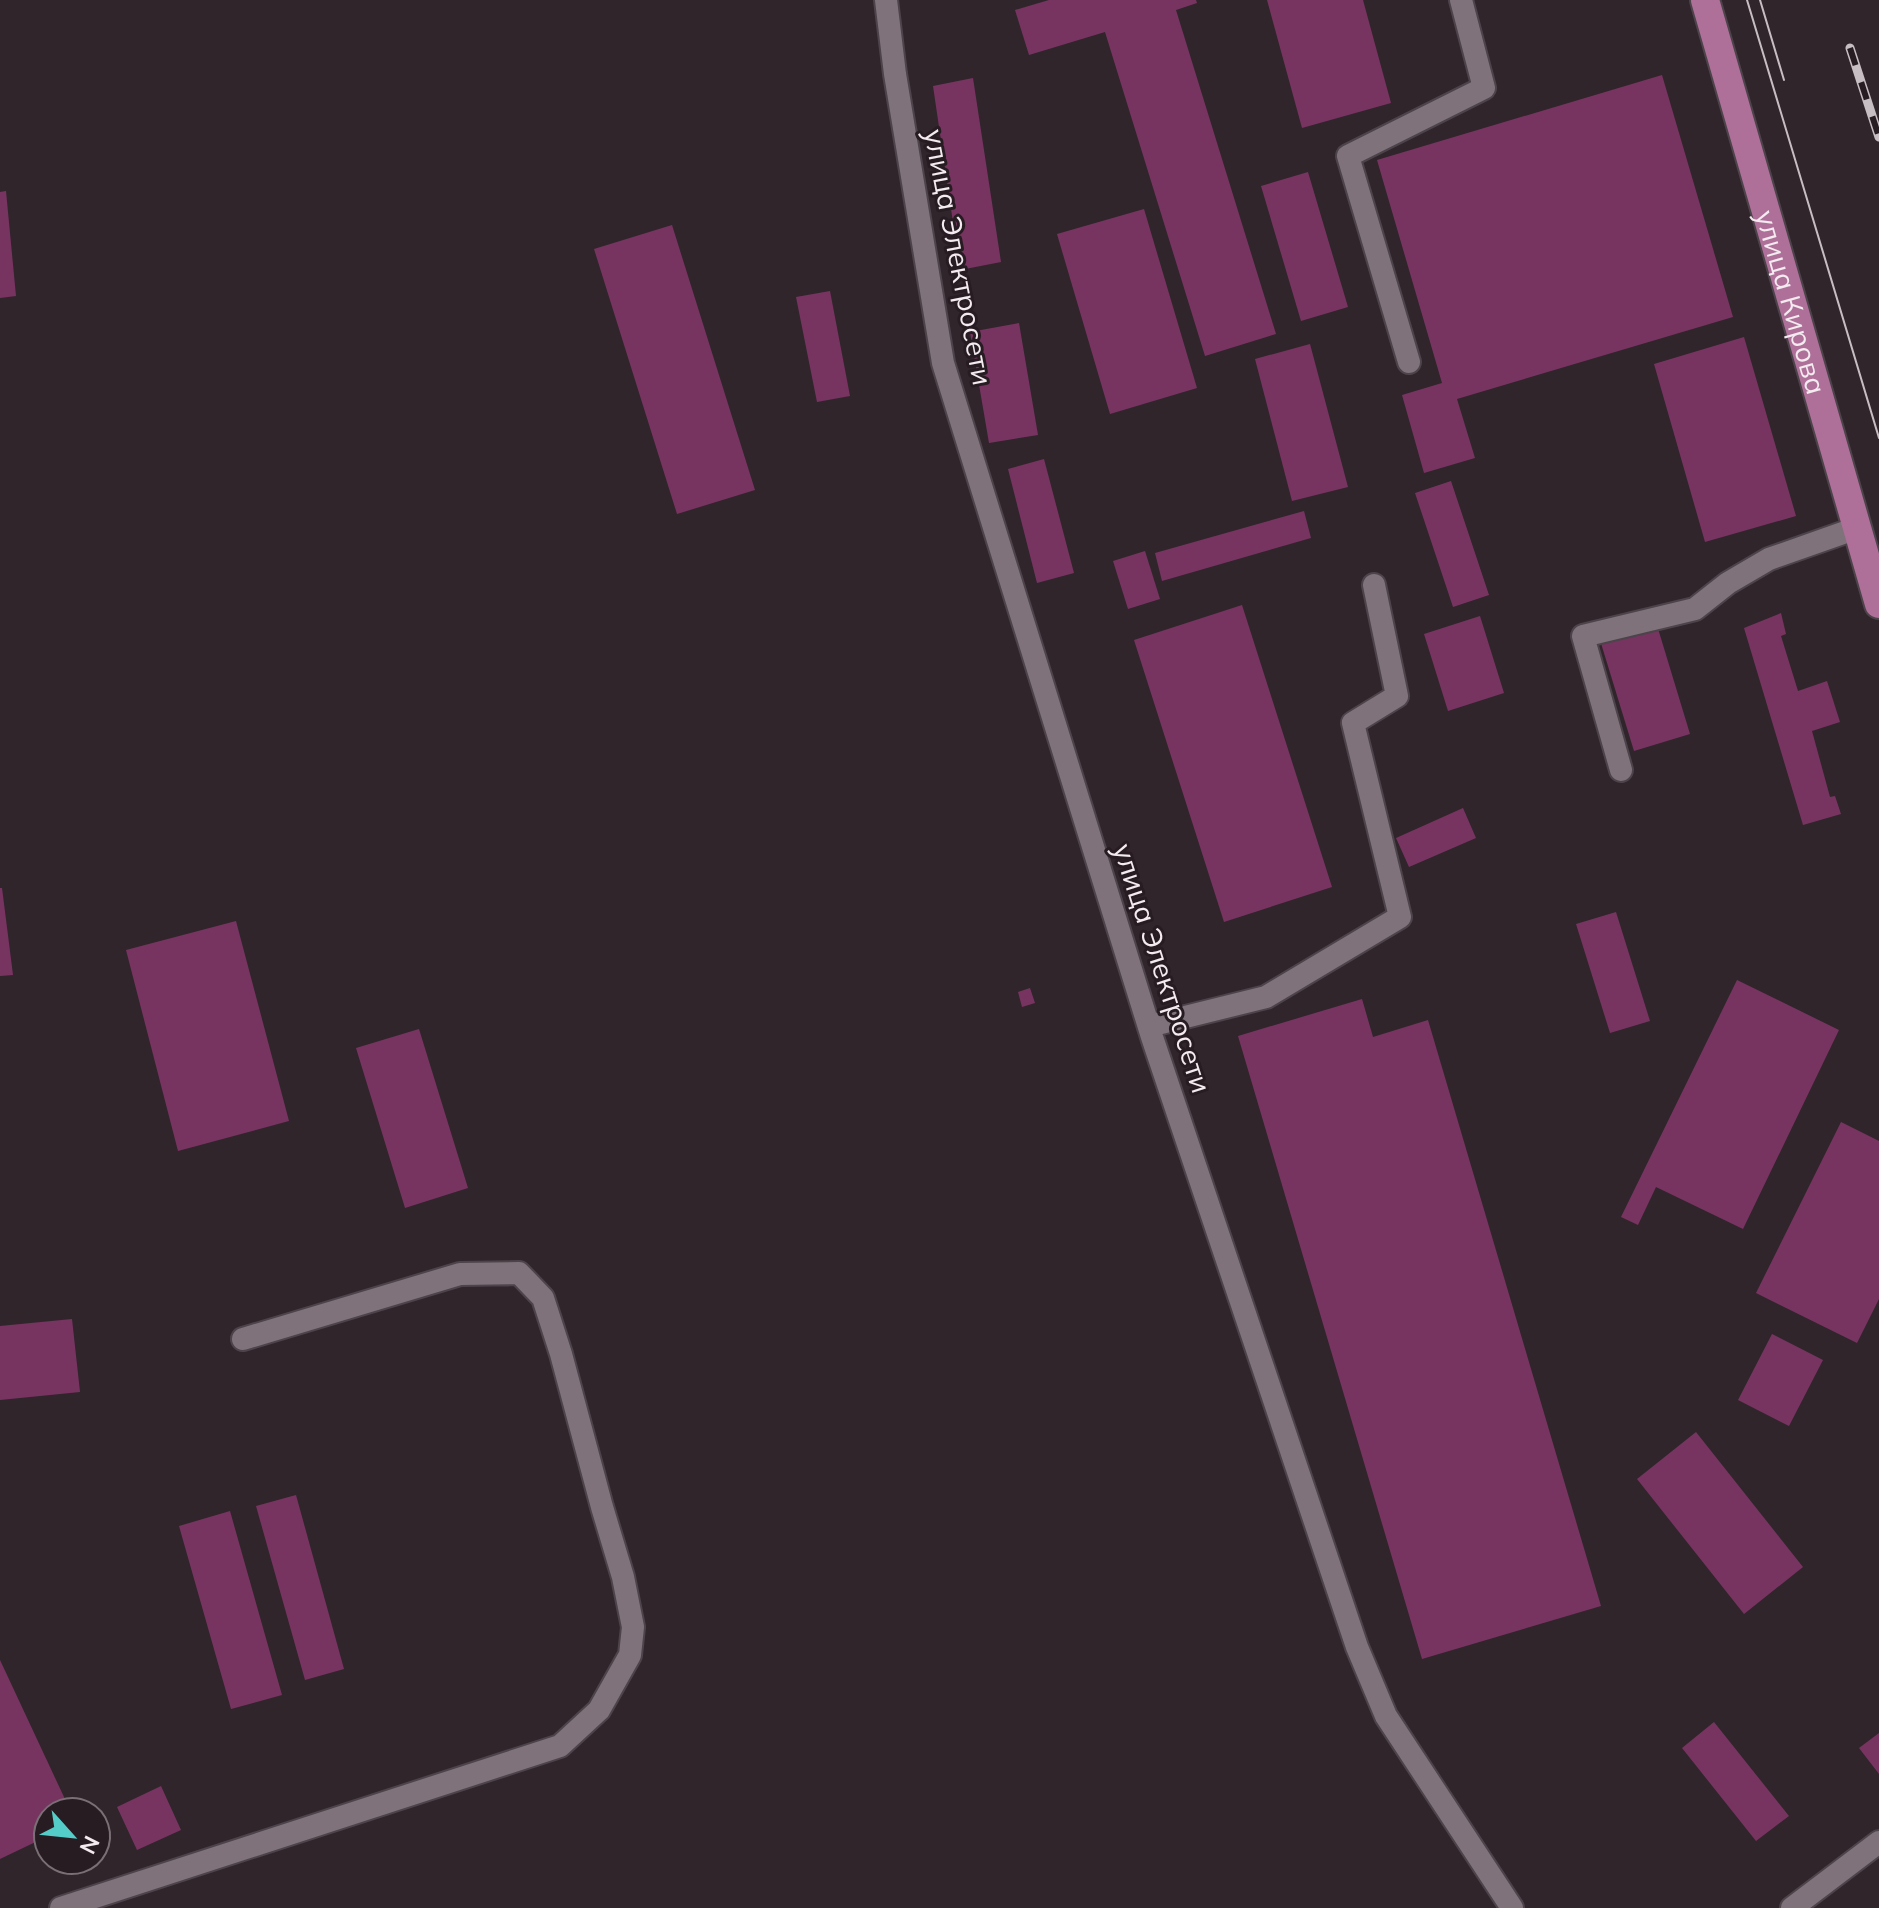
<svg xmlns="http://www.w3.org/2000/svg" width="1879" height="1908" font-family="Mulish,sans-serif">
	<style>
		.building { fill: #773461 }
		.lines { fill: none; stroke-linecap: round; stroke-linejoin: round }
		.minor-casing { stroke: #4d434a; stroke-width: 26 }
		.major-casing { stroke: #4d434a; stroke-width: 32 }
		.minor { stroke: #7f727a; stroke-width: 22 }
		.major { stroke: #ae6f99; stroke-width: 28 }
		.tram { stroke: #c6bec3; stroke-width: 2 }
		.rail-casing { stroke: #c6bec3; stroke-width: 9 }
		.rail { stroke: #271c22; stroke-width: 6; stroke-dasharray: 18; stroke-linecap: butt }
		.labels { text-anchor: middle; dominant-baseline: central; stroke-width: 6; stroke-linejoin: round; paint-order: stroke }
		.street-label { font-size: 28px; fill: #f3ebf0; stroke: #271c22 }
	</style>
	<rect width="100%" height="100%" fill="#31252c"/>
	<path class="building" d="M1049,0H1196L1197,3L1176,10L1276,334L1205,356L1105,32L1029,55L1015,10Z
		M1267,0H1363L1391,103L1302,128Z
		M1662,75L1733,317L1457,399L1475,458L1424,473L1402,395L1442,383L1377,160Z
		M973,78L1001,262L960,270L933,86Z
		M1308,172L1348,307L1301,321L1261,186Z
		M6,191L16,296L0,298V192Z
		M1144,209L1197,388L1110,414L1057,234Z
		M672,225L755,490L677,514L594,249Z
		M830,291L850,396L817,402L796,297Z
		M1019,323L1038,435L989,443L970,332Z
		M1744,337L1796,516L1705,542L1654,364Z
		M1310,344L1348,487L1292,501L1255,359Z
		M1044,459L1074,573L1037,583L1008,469Z
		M1451,481L1489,595L1453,607L1415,493Z
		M1304,511L1311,538L1162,581L1155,553Z
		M1145,551L1160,599L1128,609L1113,561Z
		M1242,605L1332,887L1224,922L1134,640Z
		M1781,613L1786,634L1781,636L1798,691L1827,681L1840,722L1812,731L1830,797L1835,796L1841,814L1803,825L1744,628Z
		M1480,616L1504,693L1448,711L1424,634Z
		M1656,622L1690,734L1634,751L1600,640Z
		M1463,808L1476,838L1409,867L1396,838Z
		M0,888H2L13,975L0,976Z
		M1616,912L1650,1021L1610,1033L1576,924Z
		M236,921L289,1121L178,1151L126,950Z
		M1737,980L1839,1030L1743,1229L1656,1187L1638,1225L1621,1217Z
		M1030,988L1035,1003L1022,1007L1018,992Z
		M1362,999L1373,1037L1428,1020L1601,1606L1422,1659L1238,1036Z
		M419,1029L468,1188L405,1208L356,1048Z
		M1841,1122L1879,1141V1299L1857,1343L1756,1293Z
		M72,1319L80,1392L0,1400V1326Z
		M1772,1334L1823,1360L1789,1426L1738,1400Z
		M1696,1432L1803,1567L1744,1614L1637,1479Z
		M296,1495L344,1669L305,1680L256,1506Z
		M230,1511L282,1695L231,1709L179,1526Z
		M0,1660L71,1812H48V1836L0,1859Z
		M1714,1722L1789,1816L1756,1841L1682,1748Z
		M1879,1733V1774L1859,1748Z
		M161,1786L181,1830L137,1850L117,1807Z"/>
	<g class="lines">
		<g class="minor-casing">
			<path id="minor" d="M886,0L895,74L943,363L1152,1037L1357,1647L1386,1716L1512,1908
				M1409,362L1348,156L1484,88L1461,0
				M1621,770L1583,636L1695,609L1728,583L1769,559L1857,528
				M1149,1026L1266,997L1400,917L1353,723L1397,696L1374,585
				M61,1908L560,1746L599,1710L630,1655L633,1627L623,1577L602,1507L561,1354L543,1298L519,1273L460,1274L243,1339
				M1792,1908L1879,1842"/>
		</g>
		<g class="major-casing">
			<g id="major">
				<path id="s1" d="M1705,0L1879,604"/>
			</g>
		</g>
		<use href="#minor" class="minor"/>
		<use href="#major" class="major"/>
		<path class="tram" d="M1747,0L1879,438
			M1760,0L1784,80"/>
		<g class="rail-casing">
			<path id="rail" d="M1850,48L1879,137"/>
		</g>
		<use href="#rail" class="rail"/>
	</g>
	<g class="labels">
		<g class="street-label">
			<text transform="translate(959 257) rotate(79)">улица Электросети</text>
			<text stroke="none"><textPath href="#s1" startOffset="314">улица Кирова</textPath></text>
			<text transform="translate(1163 968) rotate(72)">улица Электросети</text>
		</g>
	</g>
	<g transform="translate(72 1836) rotate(117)"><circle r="38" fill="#271c22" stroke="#796f74" stroke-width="2"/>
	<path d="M0-6L14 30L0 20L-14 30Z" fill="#54cdc8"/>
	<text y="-12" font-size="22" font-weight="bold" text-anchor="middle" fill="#f3ebf0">N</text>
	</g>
</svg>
